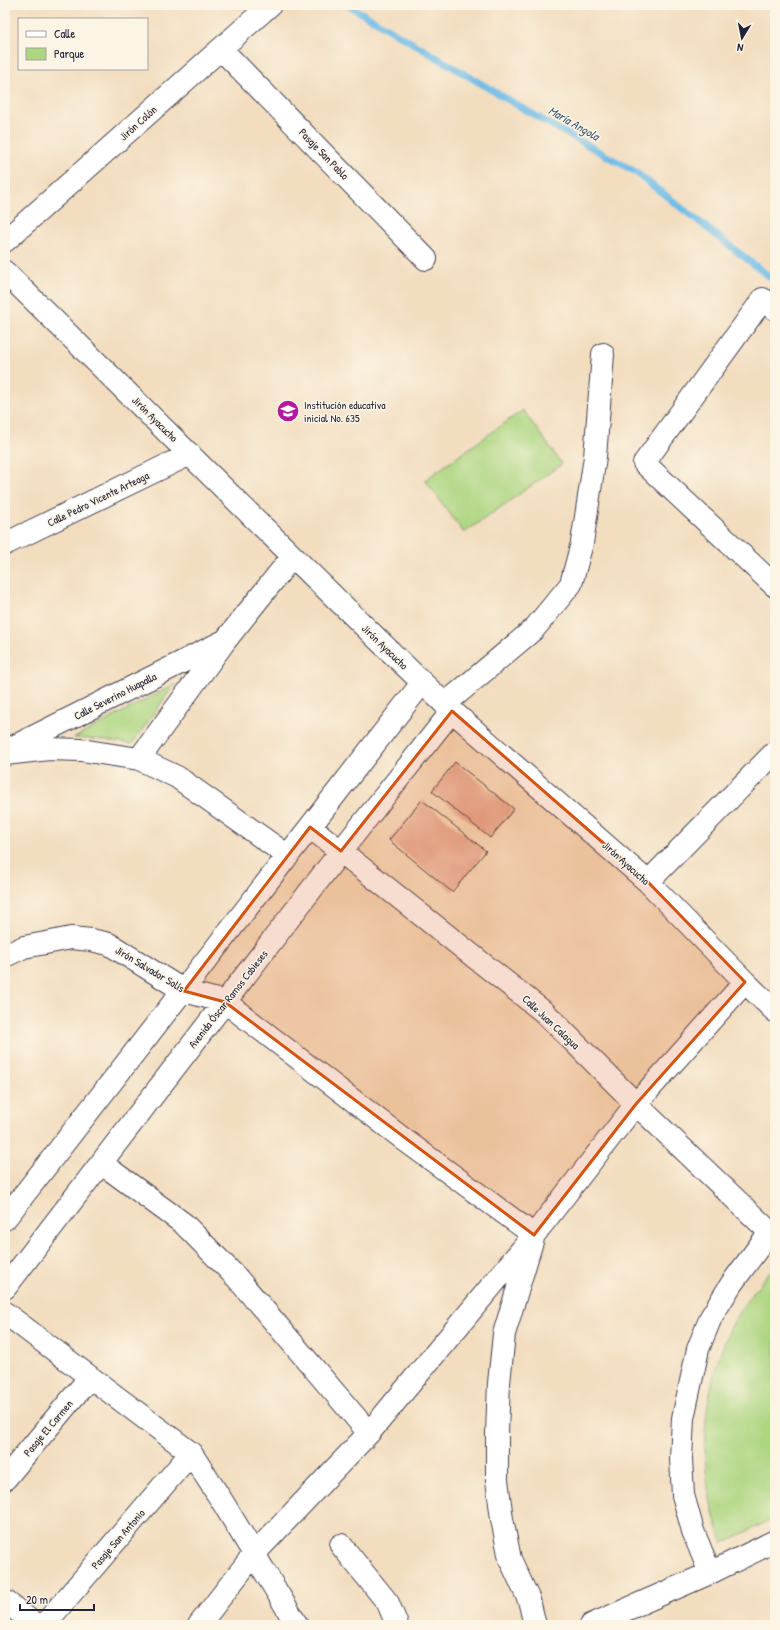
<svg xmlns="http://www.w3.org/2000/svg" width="780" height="1630" font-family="'Patrick Hand',sans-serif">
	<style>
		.green { fill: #add681; stroke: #687c5e }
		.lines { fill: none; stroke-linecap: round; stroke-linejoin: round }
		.stream { stroke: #6dbbe7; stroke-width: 7 }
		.building { fill: #e4ac97 }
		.minor-casing { stroke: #413e4f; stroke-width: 24 }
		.minor { stroke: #fff; stroke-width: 22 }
		.marked { fill: #d45411; fill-opacity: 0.2; stroke: #d45411; stroke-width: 3; stroke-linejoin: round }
		.labels { text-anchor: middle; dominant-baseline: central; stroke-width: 3; stroke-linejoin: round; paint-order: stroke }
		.street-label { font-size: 11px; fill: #22223b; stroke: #fcf5e5 }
		.poi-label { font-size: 11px; fill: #22223b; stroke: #fcf5e5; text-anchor: start }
		.water-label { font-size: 12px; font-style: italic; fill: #3c5877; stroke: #fcf5e5 }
	</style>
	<rect width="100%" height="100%" fill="#fcf5e5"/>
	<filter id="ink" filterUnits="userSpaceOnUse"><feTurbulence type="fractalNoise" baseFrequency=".025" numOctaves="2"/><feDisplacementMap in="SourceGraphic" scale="8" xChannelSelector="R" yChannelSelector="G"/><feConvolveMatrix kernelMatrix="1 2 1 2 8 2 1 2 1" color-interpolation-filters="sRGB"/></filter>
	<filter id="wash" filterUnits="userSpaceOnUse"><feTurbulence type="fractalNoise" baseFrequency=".012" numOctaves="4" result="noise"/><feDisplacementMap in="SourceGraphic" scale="16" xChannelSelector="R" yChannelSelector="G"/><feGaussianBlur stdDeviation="0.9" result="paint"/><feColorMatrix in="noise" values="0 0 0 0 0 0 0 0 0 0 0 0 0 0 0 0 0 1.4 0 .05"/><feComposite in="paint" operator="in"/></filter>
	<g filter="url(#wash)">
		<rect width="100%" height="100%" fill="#f2ddbf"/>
		<path class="green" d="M523,410L562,464L464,533L425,480Z
			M175,684L132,744L102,740L74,738Z
			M770,1271L775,1276V1518L723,1543C695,1472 700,1392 733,1323C742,1304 758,1287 770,1271Z"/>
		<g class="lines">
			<path class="stream" d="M348,5L546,122L634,171L775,281"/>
		</g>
		<g id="blocks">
			<path class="building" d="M455,762L514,809L490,838L432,791Z
				M422,800L486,851L452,892L389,840Z"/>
		</g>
	</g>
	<g filter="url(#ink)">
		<use href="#blocks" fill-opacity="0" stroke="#413e4f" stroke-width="1"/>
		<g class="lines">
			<g class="minor-casing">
				<path id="minor" d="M221,49L426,259
					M5,241L270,5
					M5,272C154,418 301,567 452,711L648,882L745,982L775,1011
					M775,309L763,299L644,463L775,586
					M5,544L190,454
					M445,704L534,629L571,584L582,543L595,457L603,354
					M11,748L222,642
					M5,754L49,749L81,750L139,759L177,777L288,856
					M139,759L225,641L292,557
					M310,827L545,1013L636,1104L775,1237
					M648,882L775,752
					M5,956L24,947L51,942L71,938L91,940L109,944L184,991L225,1002L406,1141L534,1235L504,1334L499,1383L497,1432V1480L502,1519L510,1559L529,1600L535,1625
					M101,1163L184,1224L237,1278L369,1433
					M5,1219L422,683
					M5,1288L341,851L452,711
					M5,1313L191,1453L222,1501L297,1625
					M5,1479L90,1377
					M341,1545L388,1603L397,1625
					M710,1573L693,1531L683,1495L681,1459L683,1418L698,1349L711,1317L732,1283L770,1232
					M5,1601L36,1625
					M44,1625L191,1453
					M199,1625L254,1554L369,1433L534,1235L636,1104L745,982
					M591,1625L710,1573L775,1541"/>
			</g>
			<use href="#minor" class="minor"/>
		</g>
	</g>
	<path class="marked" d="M452,711L648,882L745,982L636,1104L534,1235L225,1002L184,991L310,827L341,851Z"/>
	<defs>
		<g id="school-disc" transform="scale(1.15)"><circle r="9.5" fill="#b5179e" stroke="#fcf5e5"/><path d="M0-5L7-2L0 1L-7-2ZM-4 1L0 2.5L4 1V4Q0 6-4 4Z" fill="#fff"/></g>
	</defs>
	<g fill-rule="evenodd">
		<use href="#school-disc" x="288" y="411"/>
	</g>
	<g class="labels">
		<g class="street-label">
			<text transform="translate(138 123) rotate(-42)">Jirón Colón</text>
			<text transform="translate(324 154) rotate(46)">Pasaje San Pablo</text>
			<text transform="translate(155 419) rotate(45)">Jirón Ayacucho</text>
			<text transform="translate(98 499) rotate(-26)">Calle Pedro Vicente Arteaga</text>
			<text transform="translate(385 647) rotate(44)">Jirón Ayacucho</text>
			<text transform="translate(115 696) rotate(-27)">Calle Severino Huapalla</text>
			<text transform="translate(626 863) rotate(42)">Jirón Ayacucho</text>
			<text transform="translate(150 969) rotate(31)">Jirón Salvador Solís</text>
			<text transform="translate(228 999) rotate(-52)">Avenida Óscar Ramos Cabieses</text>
			<text transform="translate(551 1022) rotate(43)">Calle Juan Calagua</text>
			<text transform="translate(48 1428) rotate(-50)">Pasaje El Carmen</text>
			<text transform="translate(118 1539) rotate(-49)">Pasaje San Antonio</text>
		</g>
		<g class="poi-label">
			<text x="304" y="405">Institución educativa<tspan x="304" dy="13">inicial No. 635</tspan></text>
		</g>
		<g class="water-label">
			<text transform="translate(574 123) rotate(30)">María Angola</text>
		</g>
	</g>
	<rect width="780" height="1630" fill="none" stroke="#fcf5e5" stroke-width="20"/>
	<rect x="18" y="18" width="130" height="52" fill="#fcf5e5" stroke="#a5a1a1"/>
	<rect x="26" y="31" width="20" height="6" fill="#ffffff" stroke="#a5a1a1"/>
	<text x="54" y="38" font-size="12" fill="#22223b">Calle</text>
	<rect x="26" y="48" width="20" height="12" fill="#add681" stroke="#a5a1a1"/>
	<text x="54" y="58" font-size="12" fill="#22223b">Parque</text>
	<g transform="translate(742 38) rotate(190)" stroke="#fcf5e5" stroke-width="3" paint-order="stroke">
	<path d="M0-3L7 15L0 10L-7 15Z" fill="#22223b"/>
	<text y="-6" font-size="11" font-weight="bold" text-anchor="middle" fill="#22223b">N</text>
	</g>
	<path d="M20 1604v6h74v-6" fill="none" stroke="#22223b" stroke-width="2"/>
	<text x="26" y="1604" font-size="12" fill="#22223b" stroke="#fcf5e5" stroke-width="3" paint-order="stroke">20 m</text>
</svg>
